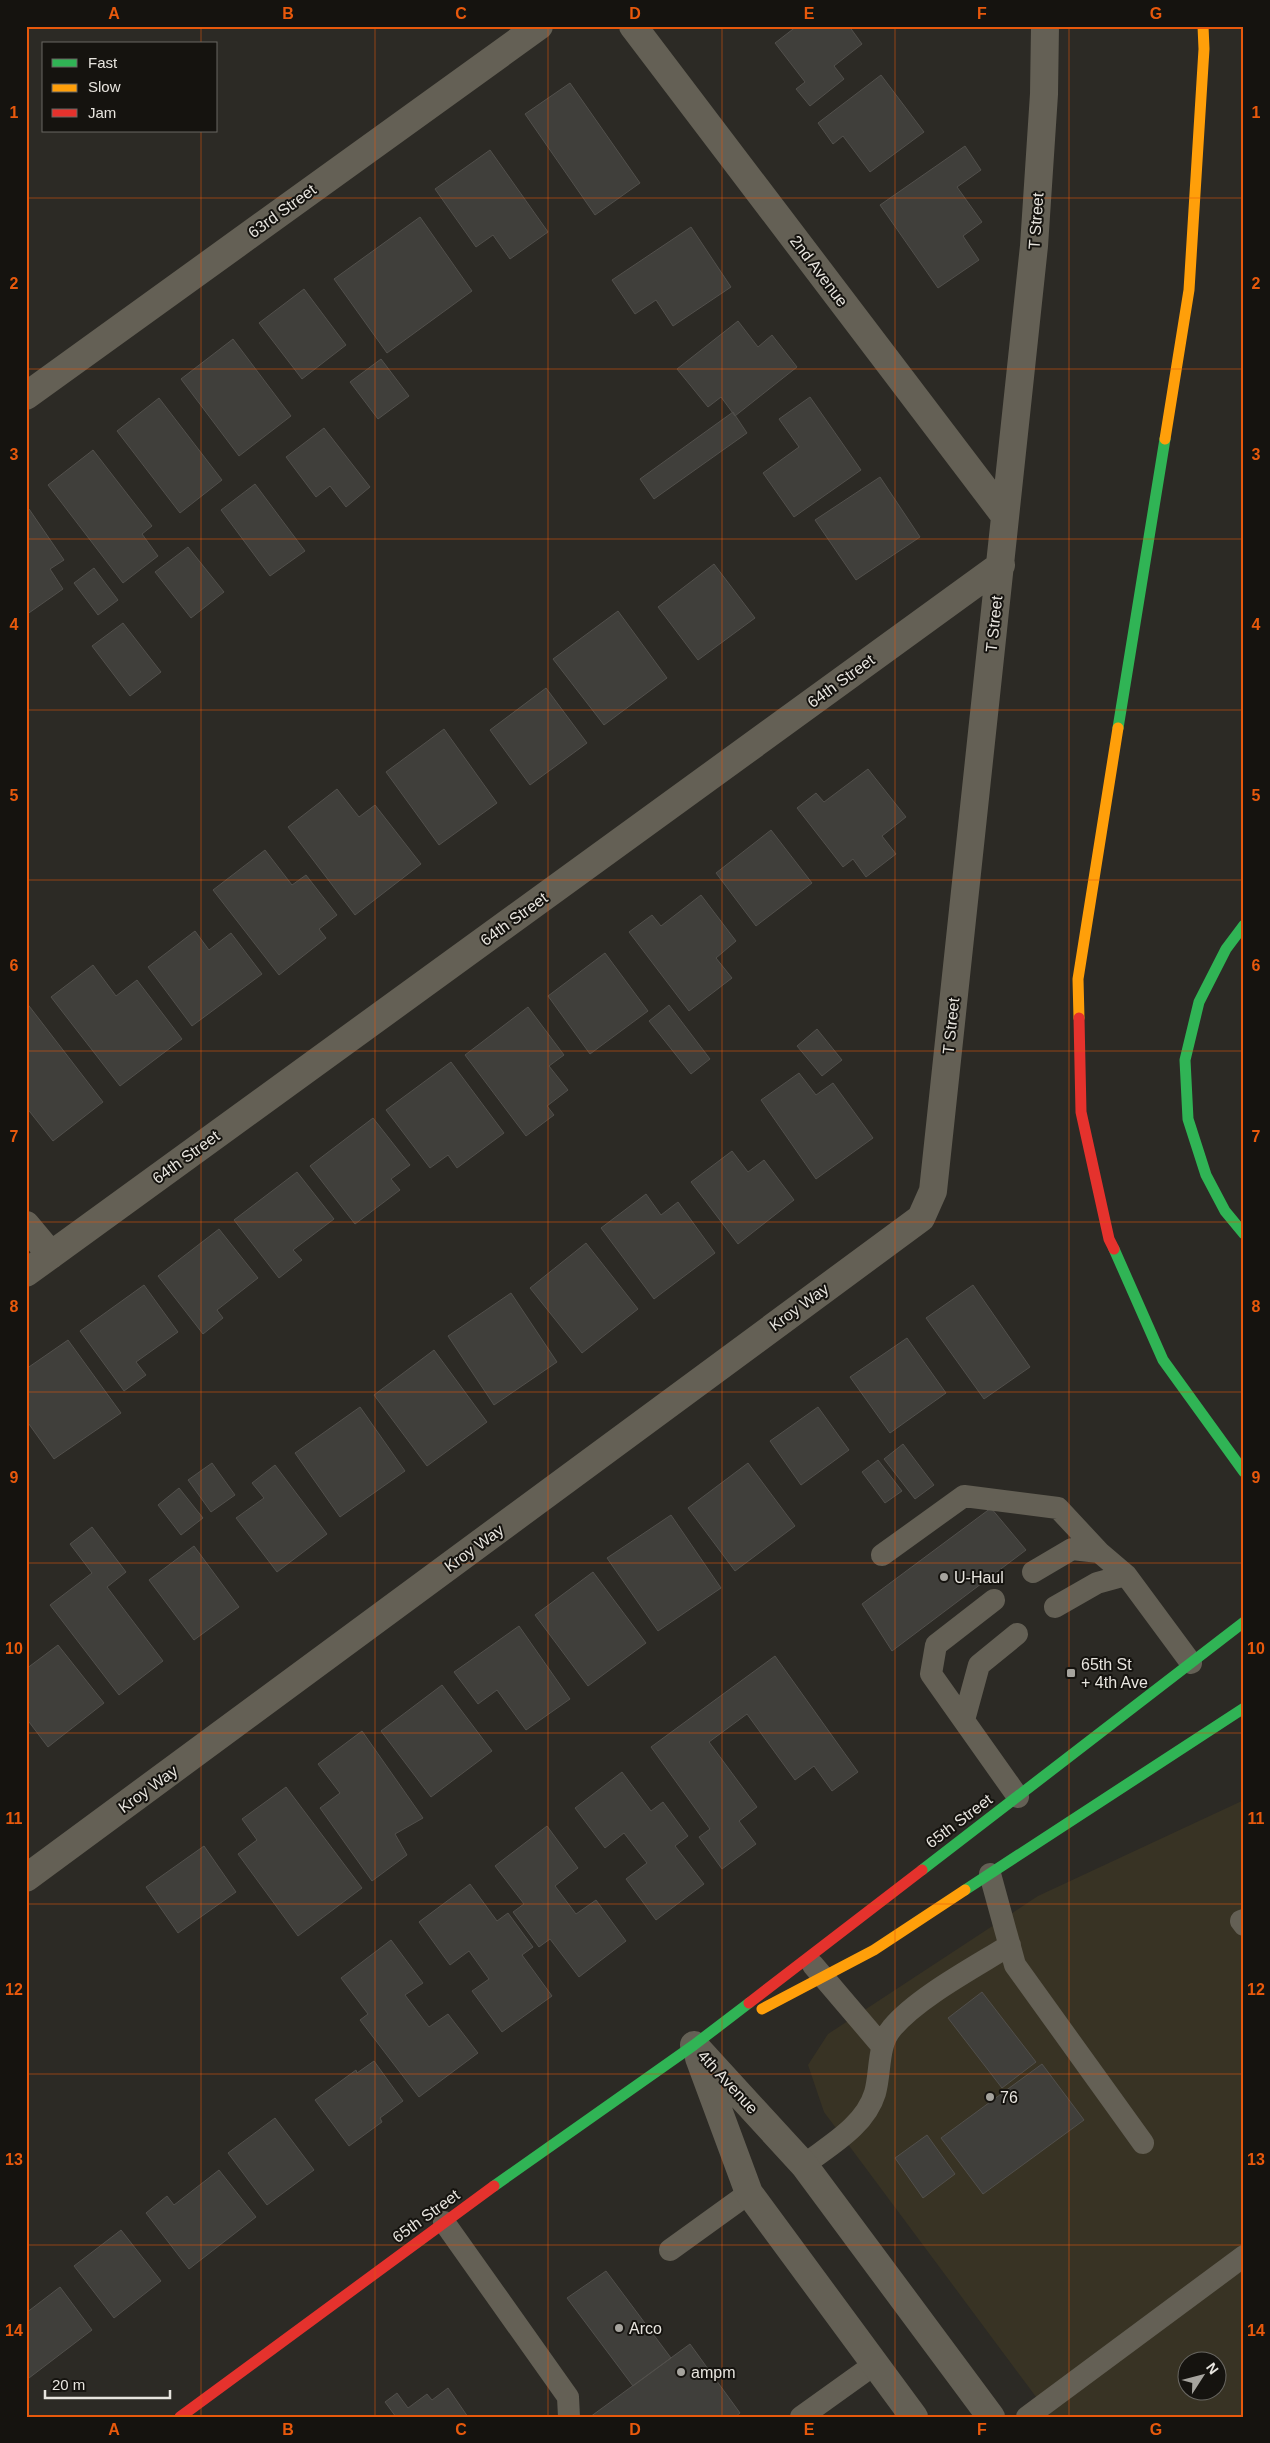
<svg xmlns="http://www.w3.org/2000/svg" width="1270" height="2443" font-family="Arial,sans-serif">
	<style>
		.built { fill: #383324; fill-rule: evenodd }
		.building { fill: #403f3b; stroke: #52504c }
		.lines { fill: none; stroke-linecap: round; stroke-linejoin: round }
		.lane { stroke: #646055; stroke-width: 22 }
		.street { stroke: #646055; stroke-width: 28 }
		.fast { stroke: #30b455; stroke-width: 11 }
		.slow { stroke: #ff9f0a; stroke-width: 11 }
		.jam { stroke: #e5322d; stroke-width: 11 }
		.grid { fill: none; stroke: #e8590c; stroke-width: 1; stroke-opacity: 0.55 }
		.poi-dot { fill: #a6a49e; stroke: #15130f; stroke-width: 2 }
		.labels { text-anchor: middle; dominant-baseline: central; stroke-width: 4; stroke-linejoin: round; paint-order: stroke }
		.street-label { font-size: 16px; fill: #e8e5df; stroke: #15130f }
		.poi-label { font-size: 16px; fill: #e8e5df; stroke: #15130f; text-anchor: start }
		.neatline { fill: none; stroke: #e8590c; stroke-width: 2 }
		.grid-label { font-size: 16px; text-anchor: middle; font-weight: bold; fill: #e8590c }
	</style>
	<rect width="100%" height="100%" fill="#2c2a25"/>
	<path class="built" d="M1244,1800V2417H1051L824,2112L808,2065L828,2034L1038,1896ZM1188,2360H1218V2390H1188Z"/>
	<path class="building" d="M797,26H849L862,44L834,66L844,79L810,106L796,89L805,82L775,43Z
		M881,75L924,132L870,172L843,136L833,144L818,123Z
		M570,83L640,183L595,215L525,114Z
		M965,146L981,170L957,187L982,222L963,236L979,260L938,288L880,205Z
		M490,150L548,232L510,259L493,235L476,247L435,189Z
		M420,217L472,291L387,353L334,279Z
		M691,227L731,287L673,326L656,300L635,314L612,280Z
		M304,289L346,345L302,379L259,323Z
		M738,321L758,347L772,335L797,367L735,416L721,397L708,407L677,369Z
		M233,339L291,416L239,456L181,379Z
		M381,359L409,396L378,419L350,382Z
		M810,397L861,470L794,517L763,473L799,447L779,419Z
		M159,398L222,480L180,513L117,431Z
		M733,412L747,433L654,499L640,479Z
		M324,428L370,487L346,507L330,486L316,497L286,457Z
		M93,450L152,526L142,534L158,556L123,583L48,485Z
		M880,477L920,537L856,580L815,520Z
		M255,484L305,551L270,576L221,510Z
		M29,509L64,560L50,569L63,589L26,615V511Z
		M188,547L224,592L191,618L155,572Z
		M714,564L755,618L698,660L658,607Z
		M94,568L118,600L98,615L74,583Z
		M618,611L667,678L604,725L553,659Z
		M123,623L161,672L130,696L92,646Z
		M546,688L587,743L530,785L490,730Z
		M444,729L497,803L439,845L386,772Z
		M868,769L906,817L882,836L896,854L866,877L853,859L843,867L797,808L816,793L824,802Z
		M337,789L359,817L375,805L421,864L355,915L288,827Z
		M771,830L812,883L756,926L716,873Z
		M265,850L292,885L306,875L337,915L319,929L326,938L279,975L213,890Z
		M701,895L736,941L716,958L732,978L689,1011L629,932L652,915L661,926Z
		M195,931L209,950L231,933L262,974L192,1026L148,967Z
		M605,953L648,1011L590,1054L548,996Z
		M93,965L116,996L137,980L182,1039L120,1086L51,997Z
		M26,1002L103,1102L53,1141L26,1107Z
		M669,1005L710,1059L691,1074L649,1021Z
		M528,1007L564,1055L549,1066L568,1090L547,1106L554,1115L526,1136L465,1055Z
		M817,1029L842,1060L822,1076L797,1046Z
		M451,1062L504,1133L457,1168L448,1155L430,1168L386,1110Z
		M799,1073L816,1095L833,1083L873,1138L816,1179L761,1100Z
		M373,1118L410,1165L391,1179L400,1190L355,1224L310,1166Z
		M732,1151L748,1172L764,1160L794,1200L738,1244L691,1182Z
		M297,1172L334,1219L293,1250L302,1260L279,1278L234,1220Z
		M646,1194L661,1215L678,1202L715,1253L654,1299L601,1228Z
		M219,1229L258,1278L217,1310L223,1318L203,1334L158,1276Z
		M586,1243L638,1309L582,1353L530,1288Z
		M144,1285L178,1332L136,1362L146,1375L124,1391L80,1331Z
		M973,1285L1030,1367L984,1399L926,1318Z
		M511,1293L557,1362L494,1405L448,1336Z
		M907,1338L946,1393L890,1433L850,1377Z
		M68,1340L121,1413L54,1459L26,1420V1369Z
		M434,1350L487,1422L427,1466L374,1395Z
		M360,1407L405,1471L340,1517L295,1453Z
		M818,1407L849,1450L801,1485L770,1441Z
		M903,1444L934,1485L915,1499L884,1459Z
		M878,1460L902,1491L885,1503L862,1472Z
		M212,1463L235,1495L211,1512L188,1480Z
		M748,1463L795,1526L735,1571L688,1508Z
		M275,1465L327,1534L277,1572L236,1518L264,1498L252,1483Z
		M179,1488L203,1518L181,1535L158,1505Z
		M991,1508L1026,1550L892,1651L862,1604Z
		M671,1515L721,1588L658,1631L607,1558Z
		M92,1527L126,1572L107,1587L163,1661L119,1695L50,1605L92,1573L70,1544Z
		M194,1546L239,1607L194,1640L149,1580Z
		M593,1572L646,1643L588,1686L535,1615Z
		M519,1626L570,1699L526,1730L497,1690L478,1704L454,1672Z
		M58,1645L104,1703L48,1747L26,1718V1669Z
		M775,1656L858,1772L832,1791L814,1766L795,1780L747,1714L709,1742L757,1807L739,1821L756,1844L722,1869L699,1837L710,1829L651,1747Z
		M442,1685L492,1751L431,1797L381,1731Z
		M362,1731L423,1818L395,1834L407,1855L372,1881L320,1808L340,1793L318,1764Z
		M622,1772L651,1811L663,1802L688,1836L675,1846L704,1884L656,1920L626,1879L647,1863L624,1833L605,1848L575,1808Z
		M286,1787L362,1888L298,1936L238,1854L257,1840L242,1819Z
		M547,1826L578,1868L555,1886L576,1914L596,1900L626,1941L579,1977L550,1939L539,1947L513,1912L524,1904L495,1866Z
		M204,1846L236,1892L178,1933L146,1887Z
		M470,1884L497,1921L508,1913L533,1947L522,1955L552,1996L502,2032L472,1991L489,1979L469,1951L450,1965L419,1922Z
		M391,1940L423,1983L405,1995L429,2027L448,2014L478,2053L419,2097L360,2020L368,2014L341,1978Z
		M982,1992L1036,2062L1002,2088L948,2018Z
		M374,2061L403,2101L380,2118L382,2122L349,2146L315,2100L356,2070L357,2073Z
		M1042,2064L1084,2120L983,2194L941,2138Z
		M275,2118L314,2170L267,2205L228,2153Z
		M927,2135L955,2174L923,2198L895,2158Z
		M219,2170L256,2217L189,2269L146,2213L167,2196L174,2205Z
		M121,2230L161,2281L114,2318L74,2266Z
		M606,2271L671,2358L633,2386L567,2298Z
		M60,2287L92,2330L29,2378L26,2374V2313Z
		M690,2344L740,2413L735,2417H590Z
		M448,2388L468,2417H396L385,2402L397,2393L408,2408L427,2394L432,2400Z"/>
	<g class="lines">
		<path class="lane" d="M882,1555L964,1496L1058,1508L1099,1552
			M1033,1572L1072,1549L1099,1552L1126,1575L1191,1663
			M994,1600L936,1645L931,1674L1018,1797
			M1055,1607L1097,1583L1126,1575
			M964,1720L979,1665L1017,1634
			M990,1874L1015,1965L1143,2143
			M1244,1920L1241,1921L1244,1925
			M813,1965L882,2046
			M804,2165C830,2145 865,2126 875,2093C881,2072 877,2045 892,2028C918,1997 975,1967 1010,1945
			M444,2222L568,2397L569,2417
			M670,2250L749,2193
			M801,2417L875,2364
			M1027,2417L1244,2256"/>
		<path class="street" d="M633,26L1005,516
			M26,396L539,26
			M26,1225L51,1255
			M26,1273L1001,565
			M26,1878L921,1218L933,1191L1034,246L1044,94L1045,26
			M694,2045L804,2165L991,2417
			M699,2058L749,2193L914,2417"/>
		<path class="fast" d="M1118,728L1165,439
			M1244,925L1226,949L1199,1002L1185,1060L1188,1119L1206,1175L1225,1211L1244,1234
			M1114,1249L1163,1360L1244,1472
			M922,1870L1244,1622
			M965,1890L1244,1708
			M494,2186L694,2045L749,2003"/>
		<path class="slow" d="M1165,439L1189,290L1204,49L1203,26
			M1079,1018L1078,979L1118,728
			M762,2009L874,1950L965,1890"/>
		<path class="jam" d="M1079,1018L1081,1112L1109,1239L1114,1249
			M749,2003L922,1870
			M180,2417L494,2186"/>
	</g>
	<path class="grid" d="M201,26V44M375,26V2417M548,26V2417M722,26V2417M895,26V2417M1069,26V2417M201,131V2417M26,198H1244M26,369H1244M26,539H1244M26,710H1244M26,880H1244M26,1051H1244M26,1222H1244M26,1392H1244M26,1563H1244M26,1733H1244M26,1904H1244M26,2074H1244M26,2245H1244"/>
	<g class="poi-dot">
		<circle cx="944" cy="1577" r="5"/>
		<rect x="1066" y="1668" width="10" height="10" rx="2.5"/>
		<circle cx="990" cy="2097" r="5"/>
		<circle cx="619" cy="2328" r="5"/>
		<circle cx="681" cy="2372" r="5"/>
	</g>
	<g class="labels">
		<g class="street-label">
			<text transform="translate(282 211) rotate(-36)">63rd Street</text>
			<text transform="translate(1036 221) rotate(-86)">T Street</text>
			<text transform="translate(819 271) rotate(53)">2nd Avenue</text>
			<text transform="translate(994 624) rotate(-84)">T Street</text>
			<text transform="translate(841 681) rotate(-36)">64th Street</text>
			<text transform="translate(514 919) rotate(-36)">64th Street</text>
			<text transform="translate(951 1026) rotate(-84)">T Street</text>
			<text transform="translate(186 1157) rotate(-36)">64th Street</text>
			<text transform="translate(799 1307) rotate(-36)">Kroy Way</text>
			<text transform="translate(474 1548) rotate(-36)">Kroy Way</text>
			<text transform="translate(148 1789) rotate(-36)">Kroy Way</text>
			<text transform="translate(959 1821) rotate(-37)">65th Street</text>
			<text transform="translate(728 2082) rotate(47)">4th Avenue</text>
			<text transform="translate(426 2216) rotate(-36)">65th Street</text>
		</g>
		<g class="poi-label">
			<text x="954" y="1577">U-Haul</text>
			<text x="1081" y="1664">65th St<tspan x="1081" dy="18">+ 4th Ave</tspan></text>
			<text x="1000" y="2097">76</text>
			<text x="629" y="2328">Arco</text>
			<text x="691" y="2372">ampm</text>
		</g>
	</g>
	<rect width="1270" height="2443" fill="none" stroke="#15130f" stroke-width="55"/>
	<rect x="42" y="42" width="175" height="90" fill="#15130f" stroke="#696762"/>
	<rect x="52" y="59" width="25" height="8" fill="#30b455" stroke="#696762"/>
	<text x="88" y="68" font-size="15" fill="#e8e5df">Fast</text>
	<rect x="52" y="84" width="25" height="8" fill="#ff9f0a" stroke="#696762"/>
	<text x="88" y="92" font-size="15" fill="#e8e5df">Slow</text>
	<rect x="52" y="109" width="25" height="8" fill="#e5322d" stroke="#696762"/>
	<text x="88" y="118" font-size="15" fill="#e8e5df">Jam</text>
	<g transform="translate(1202 2376) rotate(54)"><circle r="24" fill="#15130f" stroke="#696762"/>
	<path d="M0-4L9 19L0 12L-9 19Z" fill="#a6a49e"/>
	<text y="-8" font-size="14" font-weight="bold" text-anchor="middle" fill="#e8e5df">N</text>
	</g>
	<path d="M45 2390v8h125v-8" fill="none" stroke="#e8e5df" stroke-width="2.5"/>
	<text x="52" y="2390" font-size="15" fill="#e8e5df" stroke="#15130f" stroke-width="4" paint-order="stroke">20 m</text>
	<rect x="28" y="28" width="1214" height="2388" class="neatline"/>
	<g class="grid-label">
		<text x="114" y="19">A</text>
		<text x="288" y="19">B</text>
		<text x="461" y="19">C</text>
		<text x="635" y="19">D</text>
		<text x="809" y="19">E</text>
		<text x="982" y="19">F</text>
		<text x="1156" y="19">G</text>
		<text x="14" y="118">1</text>
		<text x="1256" y="118">1</text>
		<text x="14" y="289">2</text>
		<text x="1256" y="289">2</text>
		<text x="14" y="460">3</text>
		<text x="1256" y="460">3</text>
		<text x="14" y="630">4</text>
		<text x="1256" y="630">4</text>
		<text x="14" y="801">5</text>
		<text x="1256" y="801">5</text>
		<text x="14" y="971">6</text>
		<text x="1256" y="971">6</text>
		<text x="14" y="1142">7</text>
		<text x="1256" y="1142">7</text>
		<text x="14" y="1312">8</text>
		<text x="1256" y="1312">8</text>
		<text x="14" y="1483">9</text>
		<text x="1256" y="1483">9</text>
		<text x="14" y="1654">10</text>
		<text x="1256" y="1654">10</text>
		<text x="14" y="1824">11</text>
		<text x="1256" y="1824">11</text>
		<text x="14" y="1995">12</text>
		<text x="1256" y="1995">12</text>
		<text x="14" y="2165">13</text>
		<text x="1256" y="2165">13</text>
		<text x="14" y="2336">14</text>
		<text x="1256" y="2336">14</text>
		<text x="114" y="2435">A</text>
		<text x="288" y="2435">B</text>
		<text x="461" y="2435">C</text>
		<text x="635" y="2435">D</text>
		<text x="809" y="2435">E</text>
		<text x="982" y="2435">F</text>
		<text x="1156" y="2435">G</text>
	</g>
</svg>
